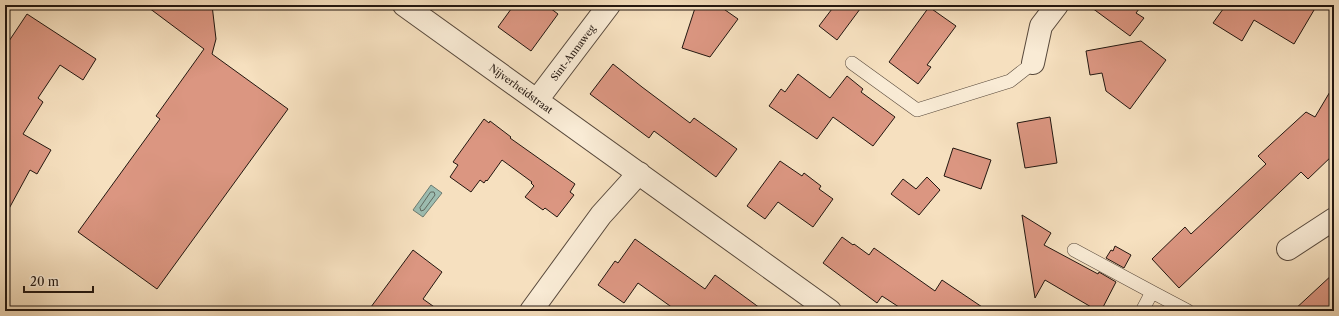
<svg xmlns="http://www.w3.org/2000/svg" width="1339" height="316" font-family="'Libre Caslon Text',serif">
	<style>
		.water { fill: #9dbdb1; stroke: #6c7b71 }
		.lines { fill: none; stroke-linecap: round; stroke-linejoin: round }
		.shore { stroke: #606a60; stroke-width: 1 }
		.building { fill: #db9681; stroke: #231710 }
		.service-casing { stroke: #58493c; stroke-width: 14 }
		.minor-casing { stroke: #58493c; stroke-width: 24 }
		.service { stroke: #f9ebd5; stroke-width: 13 }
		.minor { stroke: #f9ebd5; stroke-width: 22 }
		.labels { text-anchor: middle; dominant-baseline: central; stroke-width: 4; stroke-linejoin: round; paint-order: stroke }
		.street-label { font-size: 10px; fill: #231710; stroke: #f9ebd5 }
	</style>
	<rect width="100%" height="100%" fill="#f6e0bf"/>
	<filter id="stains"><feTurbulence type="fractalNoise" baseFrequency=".005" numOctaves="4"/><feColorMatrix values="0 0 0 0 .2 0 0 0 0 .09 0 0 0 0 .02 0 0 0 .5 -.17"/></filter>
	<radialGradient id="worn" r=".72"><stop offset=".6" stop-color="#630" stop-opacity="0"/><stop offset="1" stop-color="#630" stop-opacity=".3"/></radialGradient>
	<path class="water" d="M431,185L442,193L423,217L413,210Z"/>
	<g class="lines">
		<path class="shore" d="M431,192H434L435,195L424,210L421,211L420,208Z"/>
	</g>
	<path class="building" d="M145,5H212L216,39L212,54L288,109L157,289L78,232L160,119L156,116L204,49Z
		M514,5H546L558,14L531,51L498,27Z
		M696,5H718L738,19L710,57L682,48Z
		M835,5H863L837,40L819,26Z
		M1088,5H1142L1136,13L1144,18L1130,36Z
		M1226,5H1317L1294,44L1254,20L1242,41L1213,23Z
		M929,7L956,26L927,65L931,67L918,84L889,62Z
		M27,14L96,59L83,80L60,65L38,98L43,102L23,134L51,150L37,174L30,170L5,216V47Z
		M1141,41L1166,60L1130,109L1106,91L1102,73L1090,75L1086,51Z
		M613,64L642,87L690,123L694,118L737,149L716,177L654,131L649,138L590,94Z
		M798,74L830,98L847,76L863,89L861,92L895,117L873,146L833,117L817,139L769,106L781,89L785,92Z
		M1334,85V154L1308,179L1301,172L1179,288L1152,259L1185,227L1191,234L1266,164L1258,156L1306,112L1315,117Z
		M1050,117L1057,163L1025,168L1017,123Z
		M484,119L489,123L490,121L511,137L510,138L575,184L570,192L574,195L557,217L545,208L543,210L525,197L534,186L531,183L532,182L502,160L487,181L486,180L484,183L480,180L471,192L450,177L458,165L453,162Z
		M953,148L991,160L981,189L944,176Z
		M780,161L802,176L804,173L821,186L819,189L833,199L813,227L778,202L765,219L747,206Z
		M927,177L940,190L919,215L891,194L903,179L916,189Z
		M1022,215L1051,233L1044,245L1098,274L1099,272L1116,282L1101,311H1098L1045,280L1035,298Z
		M842,237L853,245L854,244L869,255L874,248L935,291L942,280L988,311H905L882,296L877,303L823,263Z
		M635,239L705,289L715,275L764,311H677L638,283L624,303L598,285L615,261L618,263Z
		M1115,246L1131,255L1124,268L1106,258L1111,250L1113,251Z
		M413,250L442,272L423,299L440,311H368Z
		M1334,273V311H1293Z"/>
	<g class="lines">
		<g class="service-casing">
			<path id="service" d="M852,63L917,110L1010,81L1033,63
				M1074,250L1152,292L1142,311
				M1152,292L1188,311"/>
		</g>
		<g class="minor-casing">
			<path id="minor" d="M404,5L830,311
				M1033,63L1041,26L1057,5
				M537,100L609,5
				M1288,249L1334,219
				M531,311L601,215L639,173"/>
		</g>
		<use href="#service" class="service"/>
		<use href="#minor" class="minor"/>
	</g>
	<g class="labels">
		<g class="street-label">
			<text transform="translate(573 53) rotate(-53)">Sint-Annaweg</text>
			<text transform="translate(521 89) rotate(36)">Nijverheidstraat</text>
		</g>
	</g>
	<rect width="1339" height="316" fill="none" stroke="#f6e0bf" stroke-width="20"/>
	<rect x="6" y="6" width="1327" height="304" fill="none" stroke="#231710" stroke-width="2"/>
	<rect x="10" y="10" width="1319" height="296" fill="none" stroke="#231710"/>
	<path d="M24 286v6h69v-6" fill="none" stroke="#231710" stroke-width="2"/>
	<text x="30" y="286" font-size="12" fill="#231710" stroke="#f9ebd5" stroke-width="3" paint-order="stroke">20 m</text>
	<rect width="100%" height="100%" filter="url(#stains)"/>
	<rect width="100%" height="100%" fill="url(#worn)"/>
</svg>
